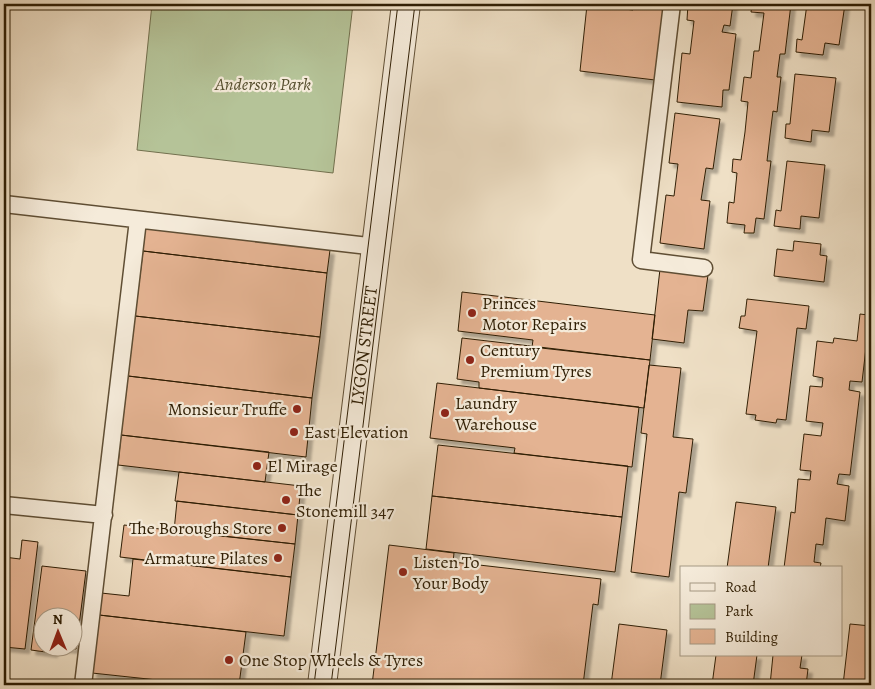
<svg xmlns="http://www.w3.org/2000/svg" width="875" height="689" font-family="Alegreya,serif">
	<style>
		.green { fill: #b5c398; stroke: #72704e }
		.building { fill: #e4b392; stroke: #2f1e04; fill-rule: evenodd; filter: url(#shadow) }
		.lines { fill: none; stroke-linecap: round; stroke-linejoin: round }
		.service-casing { stroke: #5f4e34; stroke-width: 19 }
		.tertiary-casing { stroke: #5f4e34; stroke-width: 30 }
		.service { stroke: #f5ebda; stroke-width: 16 }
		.tertiary { stroke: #f5ebda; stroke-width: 28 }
		.tram { stroke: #2f1e04; stroke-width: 1 }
		.poi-dot { fill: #8f2418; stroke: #f5ebda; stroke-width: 2 }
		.labels { text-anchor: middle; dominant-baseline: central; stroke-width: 4.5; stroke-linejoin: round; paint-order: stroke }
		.park-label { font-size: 18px; font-style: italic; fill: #575030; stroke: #f5ebda }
		.poi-label { font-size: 18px; fill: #2f1e04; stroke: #f5ebda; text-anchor: start }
		.street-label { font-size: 18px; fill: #2f1e04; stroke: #f5ebda }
	</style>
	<defs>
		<filter id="shadow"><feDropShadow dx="4.5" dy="4.5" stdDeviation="1" flood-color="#0004"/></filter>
	</defs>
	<rect width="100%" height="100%" fill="#efe0c6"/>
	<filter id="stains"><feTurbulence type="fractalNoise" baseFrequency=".004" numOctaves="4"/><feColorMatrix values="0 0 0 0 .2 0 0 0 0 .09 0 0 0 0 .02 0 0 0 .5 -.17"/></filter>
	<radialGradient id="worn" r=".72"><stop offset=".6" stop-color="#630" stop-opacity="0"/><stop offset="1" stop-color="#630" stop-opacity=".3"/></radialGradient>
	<path class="green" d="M152,4H353L333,173L137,150Z"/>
	<path class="building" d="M634,4H664L655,80L580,71L587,5L633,10Z
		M688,4H733L730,26L724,25L722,32L736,34L729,90H723L722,107L677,102L682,53L690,54L694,21L687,20Z
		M752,4H791L785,54H780L777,77H781L777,112L773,111L770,135L767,161H771L764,219L756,218L754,233H744L745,225L727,223L729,202L734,203L737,173L732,172L733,159L741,160L745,132L748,102L741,101L744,77L751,78L754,51H759L764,13L751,12Z
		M807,4H845L839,45L825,43L823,55L796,52L797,39L802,40Z
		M871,54V80L868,79Z
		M795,74L836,78L829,132L812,130L811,142L785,138L786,124H790Z
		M675,113L720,119L713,169L706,168L701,200L710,201L704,249L660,243L666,195L674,196L678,164L669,163Z
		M787,161L825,165L819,218L801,216L800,229L774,226L776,210L781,211Z
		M145,228L330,250L327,273L143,251Z
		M794,241L821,244L820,255L827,256L824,282L774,276L777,249L793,251Z
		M143,251L327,273L320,337L135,316Z
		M660,269L708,275L703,311L688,310L684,343L652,339Z
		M462,292L655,315L650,360L532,347L533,340L458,331Z
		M747,299L809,306L806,329L797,328L786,420L777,419L776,423L755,420L756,415L746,414L757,331L739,328L741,316H745Z
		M869,302H871V339H867L862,382L850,381L849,390L860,392L850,475L839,474L837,484L849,486L845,521L826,518L823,545L816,544L814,562L821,563L820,568H784L791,512L795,513L798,479L810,480L811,471L800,470L804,434L821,436L823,423L806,421L810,386L822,387L823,378L813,376L817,341L833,343L834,338L857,341L860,314L868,315Z
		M135,316L320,337L312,398L128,376Z
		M462,338L650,360L644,408L479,388V382L457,379Z
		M649,365L681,368L673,437L693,439L686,493L679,492L669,577L631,572L647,434L641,433Z
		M128,376L312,398L306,457L121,435Z
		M437,383L639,407L632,467L514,453L515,448L430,438Z
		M121,435L269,452L265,482L118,465Z
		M438,445L628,466L622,517L432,496Z
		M179,472L301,486L298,515L175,501Z
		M432,496L622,517L615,572L426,549Z
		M177,501L298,515L295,544L174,531Z
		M736,502L776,507L768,568H727Z
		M124,525L295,544L291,577L120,557Z
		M22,540L38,542L25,649L4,647L5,638H4V557L20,559Z
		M389,545L454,553L453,562L601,579L598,605L593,604L583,685H372Z
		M133,559L291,577L284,636L99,615L101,593L129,596Z
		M42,566L86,571L76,649L53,647V653L31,650ZM42,616H72V646H42Z
		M99,615L246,632L239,685H204L92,673Z
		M619,624L667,630L660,685H611Z
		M850,624L871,626V685H843Z
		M716,655H757L753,685H712Z
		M773,655H802L800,668L808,669L806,685H770Z"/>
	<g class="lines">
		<g class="service-casing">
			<path id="service" d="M672,4L641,260L704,268
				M4,204L377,247
				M4,505L104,515
				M83,685L138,220"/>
		</g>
		<g class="tertiary-casing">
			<g id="tertiary">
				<path id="s1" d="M322,685L406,4"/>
			</g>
		</g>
		<use href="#service" class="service"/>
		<use href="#tertiary" class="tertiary"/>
		<path class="tram" d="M314,685L398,4
			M331,685L415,4"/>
	</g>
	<g class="poi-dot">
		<circle cx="472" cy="313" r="5"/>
		<circle cx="470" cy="360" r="5"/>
		<circle cx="297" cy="409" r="5"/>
		<circle cx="445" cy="413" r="5"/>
		<circle cx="294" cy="432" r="5"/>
		<circle cx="257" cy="466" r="5"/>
		<circle cx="286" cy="500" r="5"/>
		<circle cx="282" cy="528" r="5"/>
		<circle cx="278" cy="558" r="5"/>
		<circle cx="403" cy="572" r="5"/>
		<circle cx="229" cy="660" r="5"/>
	</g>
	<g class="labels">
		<g class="park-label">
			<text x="263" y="84">Anderson Park</text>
		</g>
		<g class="poi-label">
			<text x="482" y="303">Princes<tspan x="482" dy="21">Motor Repairs</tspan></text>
			<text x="480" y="350">Century<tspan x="480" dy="21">Premium Tyres</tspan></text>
			<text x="455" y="403">Laundry<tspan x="455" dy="21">Warehouse</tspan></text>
			<text x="287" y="409" text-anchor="end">Monsieur Truffe</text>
			<text x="304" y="432">East Elevation</text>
			<text x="267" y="466">El Mirage</text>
			<text x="296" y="490">The<tspan x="296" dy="21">Stonemill 347</tspan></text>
			<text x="272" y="528" text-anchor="end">The Boroughs Store</text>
			<text x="268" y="558" text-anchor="end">Armature Pilates</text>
			<text x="413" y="562">Listen To<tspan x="413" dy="21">Your Body</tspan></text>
			<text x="239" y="660">One Stop Wheels &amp; Tyres</text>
		</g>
		<g class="street-label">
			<text stroke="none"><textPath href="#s1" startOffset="342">LYGON STREET</textPath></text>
		</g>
	</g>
	<rect width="875" height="689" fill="none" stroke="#efe0c6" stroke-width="20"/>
	<rect x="5" y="5" width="865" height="679" fill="none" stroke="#2f1e04" stroke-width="2.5"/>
	<rect x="10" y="10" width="855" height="669" fill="none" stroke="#2f1e04"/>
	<rect x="680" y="566" width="162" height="90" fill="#f5ebda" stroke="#a69984"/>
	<rect x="690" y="583" width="25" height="8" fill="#f5ebda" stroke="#a69984"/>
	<text x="725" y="592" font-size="15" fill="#2f1e04">Road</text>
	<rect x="690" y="604" width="25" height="15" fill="#b5c398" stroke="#a69984"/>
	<text x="725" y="616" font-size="15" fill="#2f1e04">Park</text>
	<rect x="690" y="629" width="25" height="15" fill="#e4b392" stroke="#a69984"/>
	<text x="725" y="642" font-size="15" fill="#2f1e04">Building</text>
	<g transform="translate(58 632) rotate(359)"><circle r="24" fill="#f5ebda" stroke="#a69984"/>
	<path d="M0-4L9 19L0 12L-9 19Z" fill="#8f2418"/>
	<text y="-8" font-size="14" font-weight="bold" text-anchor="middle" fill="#2f1e04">N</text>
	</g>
	<rect width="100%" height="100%" filter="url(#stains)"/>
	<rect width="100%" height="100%" fill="url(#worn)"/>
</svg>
